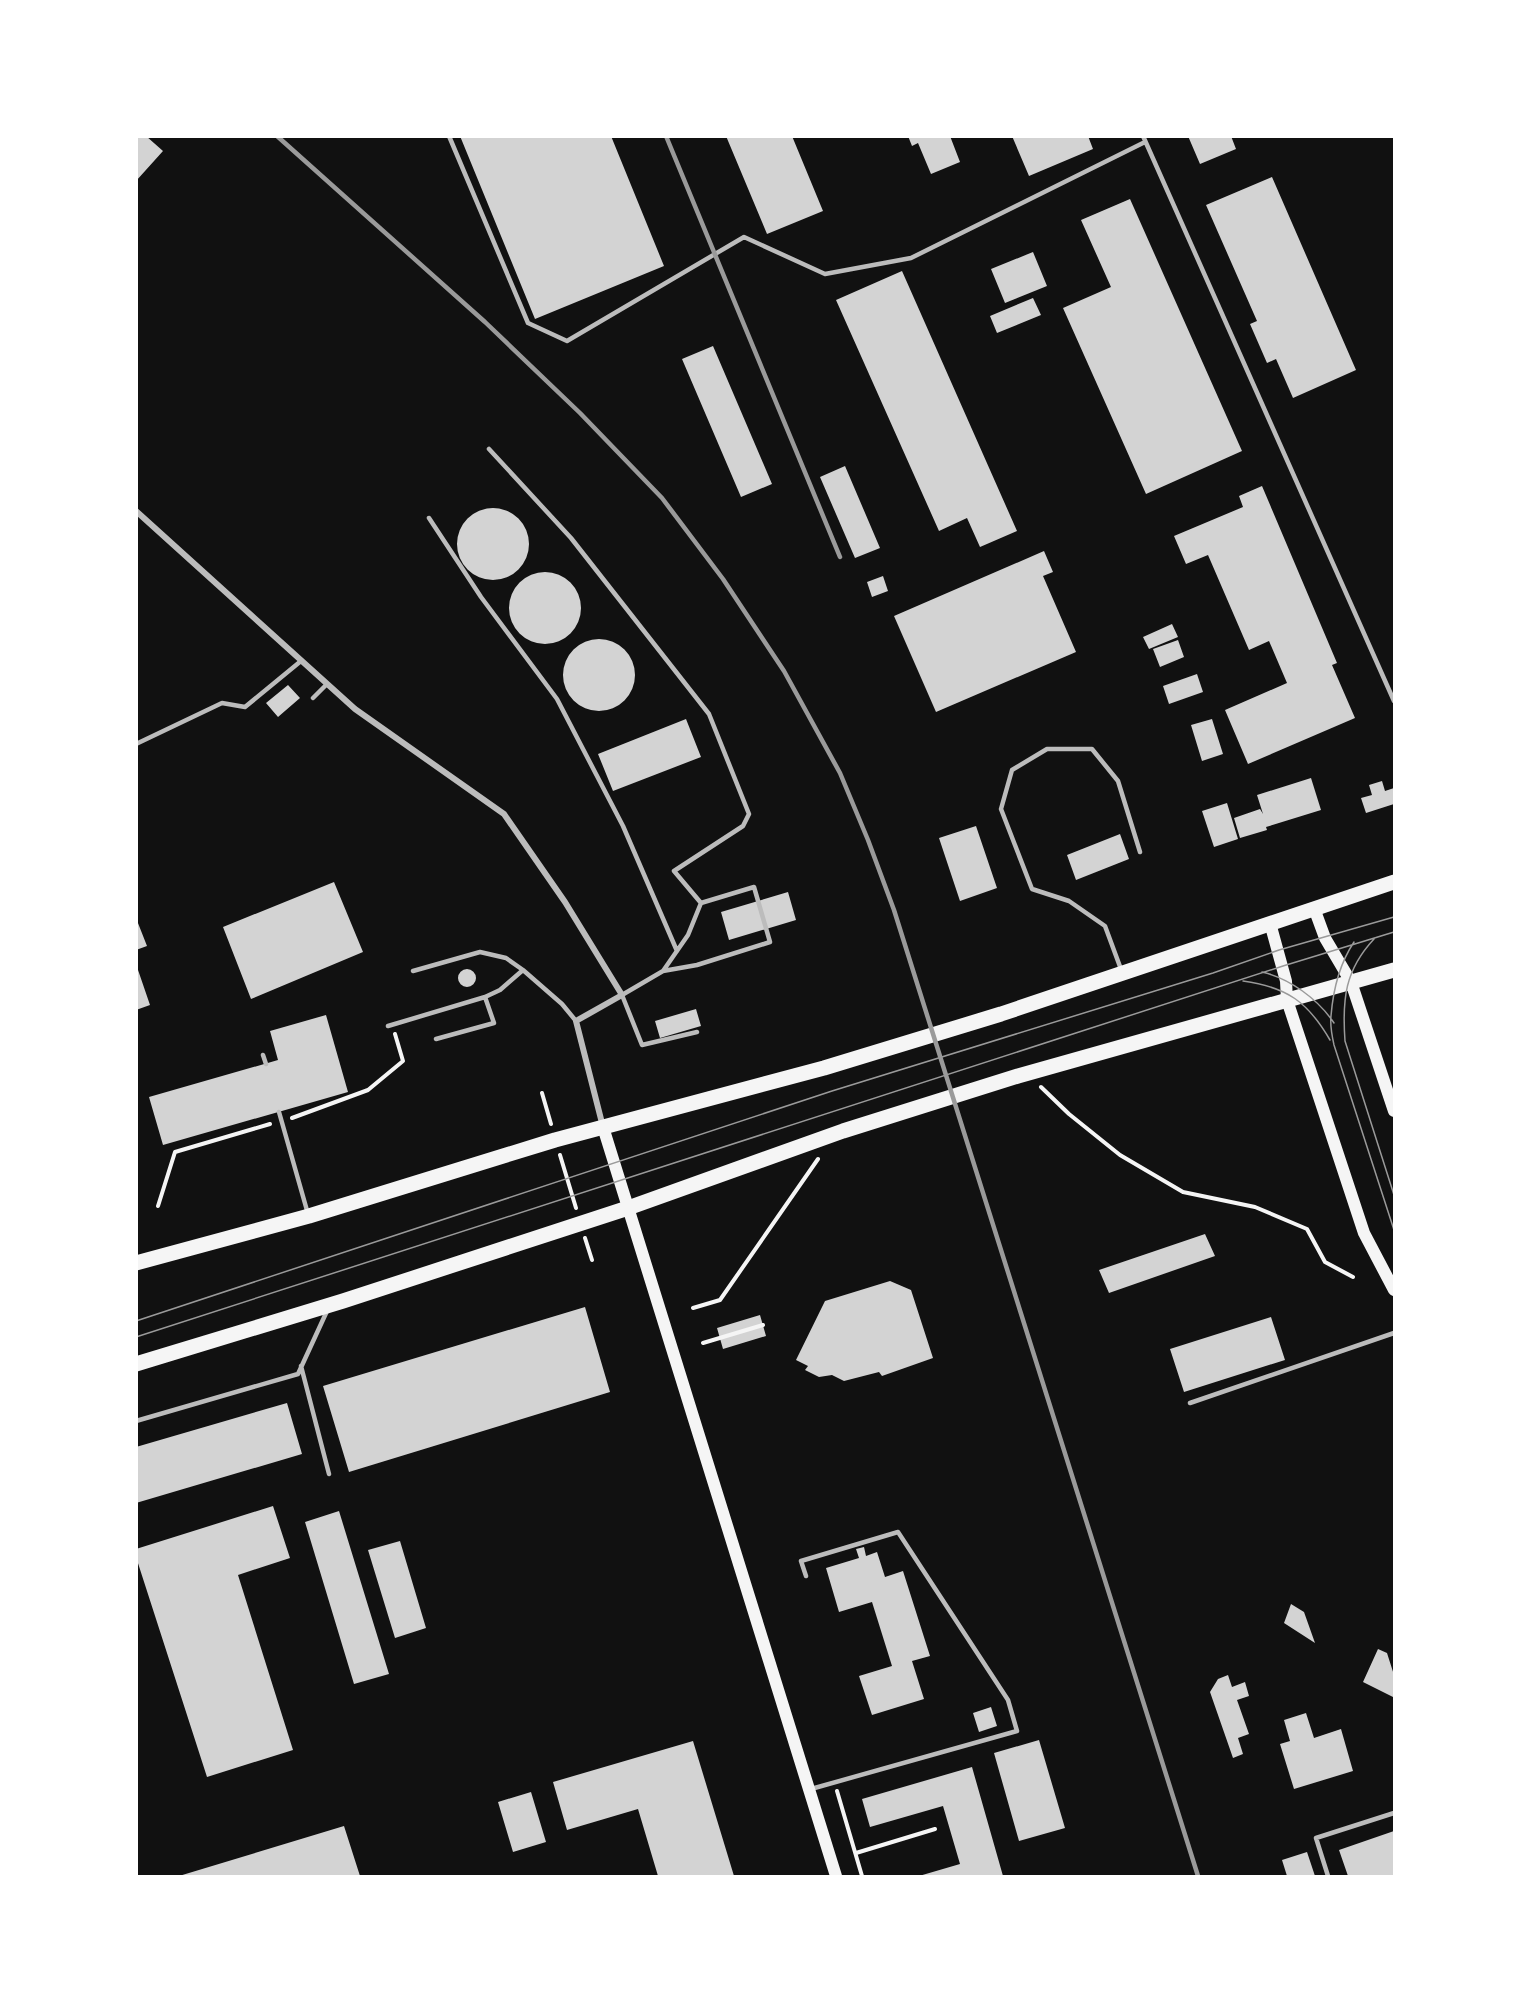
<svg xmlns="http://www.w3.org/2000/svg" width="1531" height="2013" font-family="Arial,sans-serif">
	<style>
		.building { fill: #d3d3d3 }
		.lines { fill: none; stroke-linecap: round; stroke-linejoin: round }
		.path { stroke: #f5f5f5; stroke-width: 4 }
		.service { stroke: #bcbcbc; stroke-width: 4.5 }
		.minor { stroke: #bcbcbc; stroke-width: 6 }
		.secondary { stroke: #f5f5f5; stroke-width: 12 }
		.primary { stroke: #f5f5f5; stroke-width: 15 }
		.tram { stroke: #9a9a9a; stroke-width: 1.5 }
		.rail { stroke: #9a9a9a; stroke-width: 4.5 }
	</style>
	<rect width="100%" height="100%" fill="#111"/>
	<path class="building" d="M136,136H146L163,151L136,181Z
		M460,136H611L664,266L535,319Z
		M726,136H792L823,211L767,234Z
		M908,136H950L960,162L931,174L918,143L912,146Z
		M1012,136H1088L1093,149L1029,176Z
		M1188,136H1231L1236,149L1200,164Z
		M1272,177L1356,370L1293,398L1276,359L1267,363L1250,324L1257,321L1206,205Z
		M1130,199L1242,451L1146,494L1063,308L1111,287L1081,220Z
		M1033,252L1047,286L1005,303L991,269Z
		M902,271L1017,531L980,547L967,518L939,531L836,300Z
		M1033,298L1041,315L997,333L990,316Z
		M713,346L772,484L741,497L682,359Z
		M845,466L880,548L855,558L820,477Z
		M1262,486L1337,663L1332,665L1355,718L1248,764L1225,710L1287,683L1269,641L1249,650L1208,555L1186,564L1174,536L1243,507L1239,496Z
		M457 544a36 36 0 1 1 72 0a36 36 0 1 1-72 0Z
		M1044,551L1053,572L1043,576L1076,652L936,712L894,616Z
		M509 608a36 36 0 1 1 72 0a36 36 0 1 1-72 0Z
		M883,576L888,591L872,597L867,582Z
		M1172,624L1178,637L1149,649L1143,637Z
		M563 675a36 36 0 1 1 72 0a36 36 0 1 1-72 0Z
		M1178,640L1184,657L1160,667L1153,649Z
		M1197,674L1203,692L1169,704L1163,686Z
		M288,685L300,698L278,717L266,703Z
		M686,719L701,757L613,791L598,754Z
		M1212,719L1223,754L1202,761L1191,725Z
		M1311,778L1321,810L1266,827L1267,830L1240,838L1234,818L1260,809L1263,814L1257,795Z
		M1382,781L1385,791L1394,788V804L1366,813L1361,798L1372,795L1369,785Z
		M1227,803L1238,839L1214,847L1202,811Z
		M976,826L997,888L960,901L939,838Z
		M1120,834L1129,859L1076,880L1067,855Z
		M334,882L363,952L251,999L223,927Z
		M788,892L796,920L729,940L721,912Z
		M136,918L147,946L136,950Z
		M137,967L150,1005L136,1010V968Z
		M458 978a9 9 0 1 1 18 0a9 9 0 1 1-18 0Z
		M696,1009L701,1026L660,1038L655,1021Z
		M326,1015L348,1092L163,1145L149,1097L278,1060L270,1031Z
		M1205,1234L1215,1256L1109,1293L1099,1270Z
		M890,1281L911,1290L933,1358L882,1376L879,1372L844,1381L832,1375L819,1377L805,1370L808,1366L796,1360L825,1301Z
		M585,1307L610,1392L349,1472L323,1386Z
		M760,1315L766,1336L723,1349L717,1328Z
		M1271,1317L1285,1360L1184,1392L1170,1349Z
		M287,1403L302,1454L136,1503V1447Z
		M273,1506L290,1558L238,1575L293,1750L207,1777L136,1557V1549Z
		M339,1511L389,1674L354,1684L305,1522Z
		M400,1541L426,1628L395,1638L368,1550Z
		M864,1547L866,1556L877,1552L885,1577L903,1571L930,1656L912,1661L924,1699L872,1715L859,1676L892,1666L872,1602L839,1612L826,1568L859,1558L856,1549Z
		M1291,1604L1304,1612L1315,1643L1284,1623Z
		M1378,1649L1387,1653L1394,1675L1393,1697L1363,1682Z
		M1228,1675L1232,1687L1245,1682L1249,1696L1237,1700L1249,1734L1238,1738L1243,1754L1233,1758L1210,1692L1218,1679Z
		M991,1707L997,1726L979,1732L973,1713Z
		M1306,1713L1314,1738L1341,1729L1353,1771L1294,1789L1280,1744L1290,1741L1284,1720Z
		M1039,1740L1065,1828L1019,1841L994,1753Z
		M693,1741L734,1876H658L638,1809L567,1830L553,1782Z
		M972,1767L1003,1876H919L960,1864L943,1806L870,1827L862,1799Z
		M531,1792L546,1842L513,1852L498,1802Z
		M344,1826L360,1876H179Z
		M1394,1831V1876H1348L1339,1850Z
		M1307,1852L1315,1876H1287L1282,1860Z"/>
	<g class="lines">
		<path class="path" d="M1041,1087L1069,1114L1120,1155L1183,1192L1255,1207L1307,1229L1325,1262L1353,1277
			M542,1093L551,1124
			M292,1118L368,1090L403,1061L395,1034
			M560,1155L576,1208
			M158,1206L175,1152L270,1124
			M585,1238L592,1260
			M693,1308L720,1300L818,1159
			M703,1343L763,1325
			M837,1791L862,1876
			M856,1853L935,1829"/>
		<path class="service" d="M449,136L528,323L567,341L744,237L825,274L911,258L1145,142
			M1143,136L1394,701
			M489,449L571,538L709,714L749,814L743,826L674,871L701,903
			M429,518L481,597L557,699L623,826L677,951
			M313,698L327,684
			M136,744L222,703L245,707L301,661
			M413,971L480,952L506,958L523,970
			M663,971L697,965L770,942L754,887L701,903L688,935L663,971L622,995L642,1045L697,1032
			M1122,972L1105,926L1069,901L1032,889L1001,809L1012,770L1047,749H1092L1118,781L1140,852
			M388,1026L485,997L500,990L523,970L562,1004L576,1021
			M436,1039L494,1023L485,997
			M263,1055L266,1064
			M279,1112L308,1214
			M301,1366L329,1474
			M1190,1403L1394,1333
			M136,1421L298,1374L327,1311
			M806,1576L801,1561L898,1532L1008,1700L1017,1731L811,1789
			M1328,1876L1316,1838L1394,1813"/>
		<path class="minor" d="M136,511L355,709L504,814L565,902L622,995L576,1021L603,1127"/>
		<path class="secondary" d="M1314,908L1325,938L1351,982L1394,1111
			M1270,923L1286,981L1287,1000L1364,1233L1394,1290
			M603,1127L836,1876"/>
		<path class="primary" d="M136,1263L309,1216L555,1140L824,1068L1001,1014L1394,882
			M136,1364L343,1301L628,1208L843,1131L1018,1076L1394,970"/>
		<path class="tram" d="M1374,939C1345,970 1342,999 1345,1041L1394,1195
			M1354,942C1340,963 1333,991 1331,1016C1330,1025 1332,1036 1334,1045L1394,1230
			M1262,972C1289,978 1318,999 1334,1023
			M1243,981C1287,987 1308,1002 1330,1040
			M136,1321L832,1091L1213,973L1279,950L1394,917
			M136,1337L1283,966L1394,932"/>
		<path class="rail" d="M277,136L485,322L580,413L662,498L723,579L784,671L840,773L868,840L894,910L1198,1876
			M666,136L840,557"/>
	</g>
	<rect width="1531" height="2013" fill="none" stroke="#ffffff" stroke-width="276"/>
</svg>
